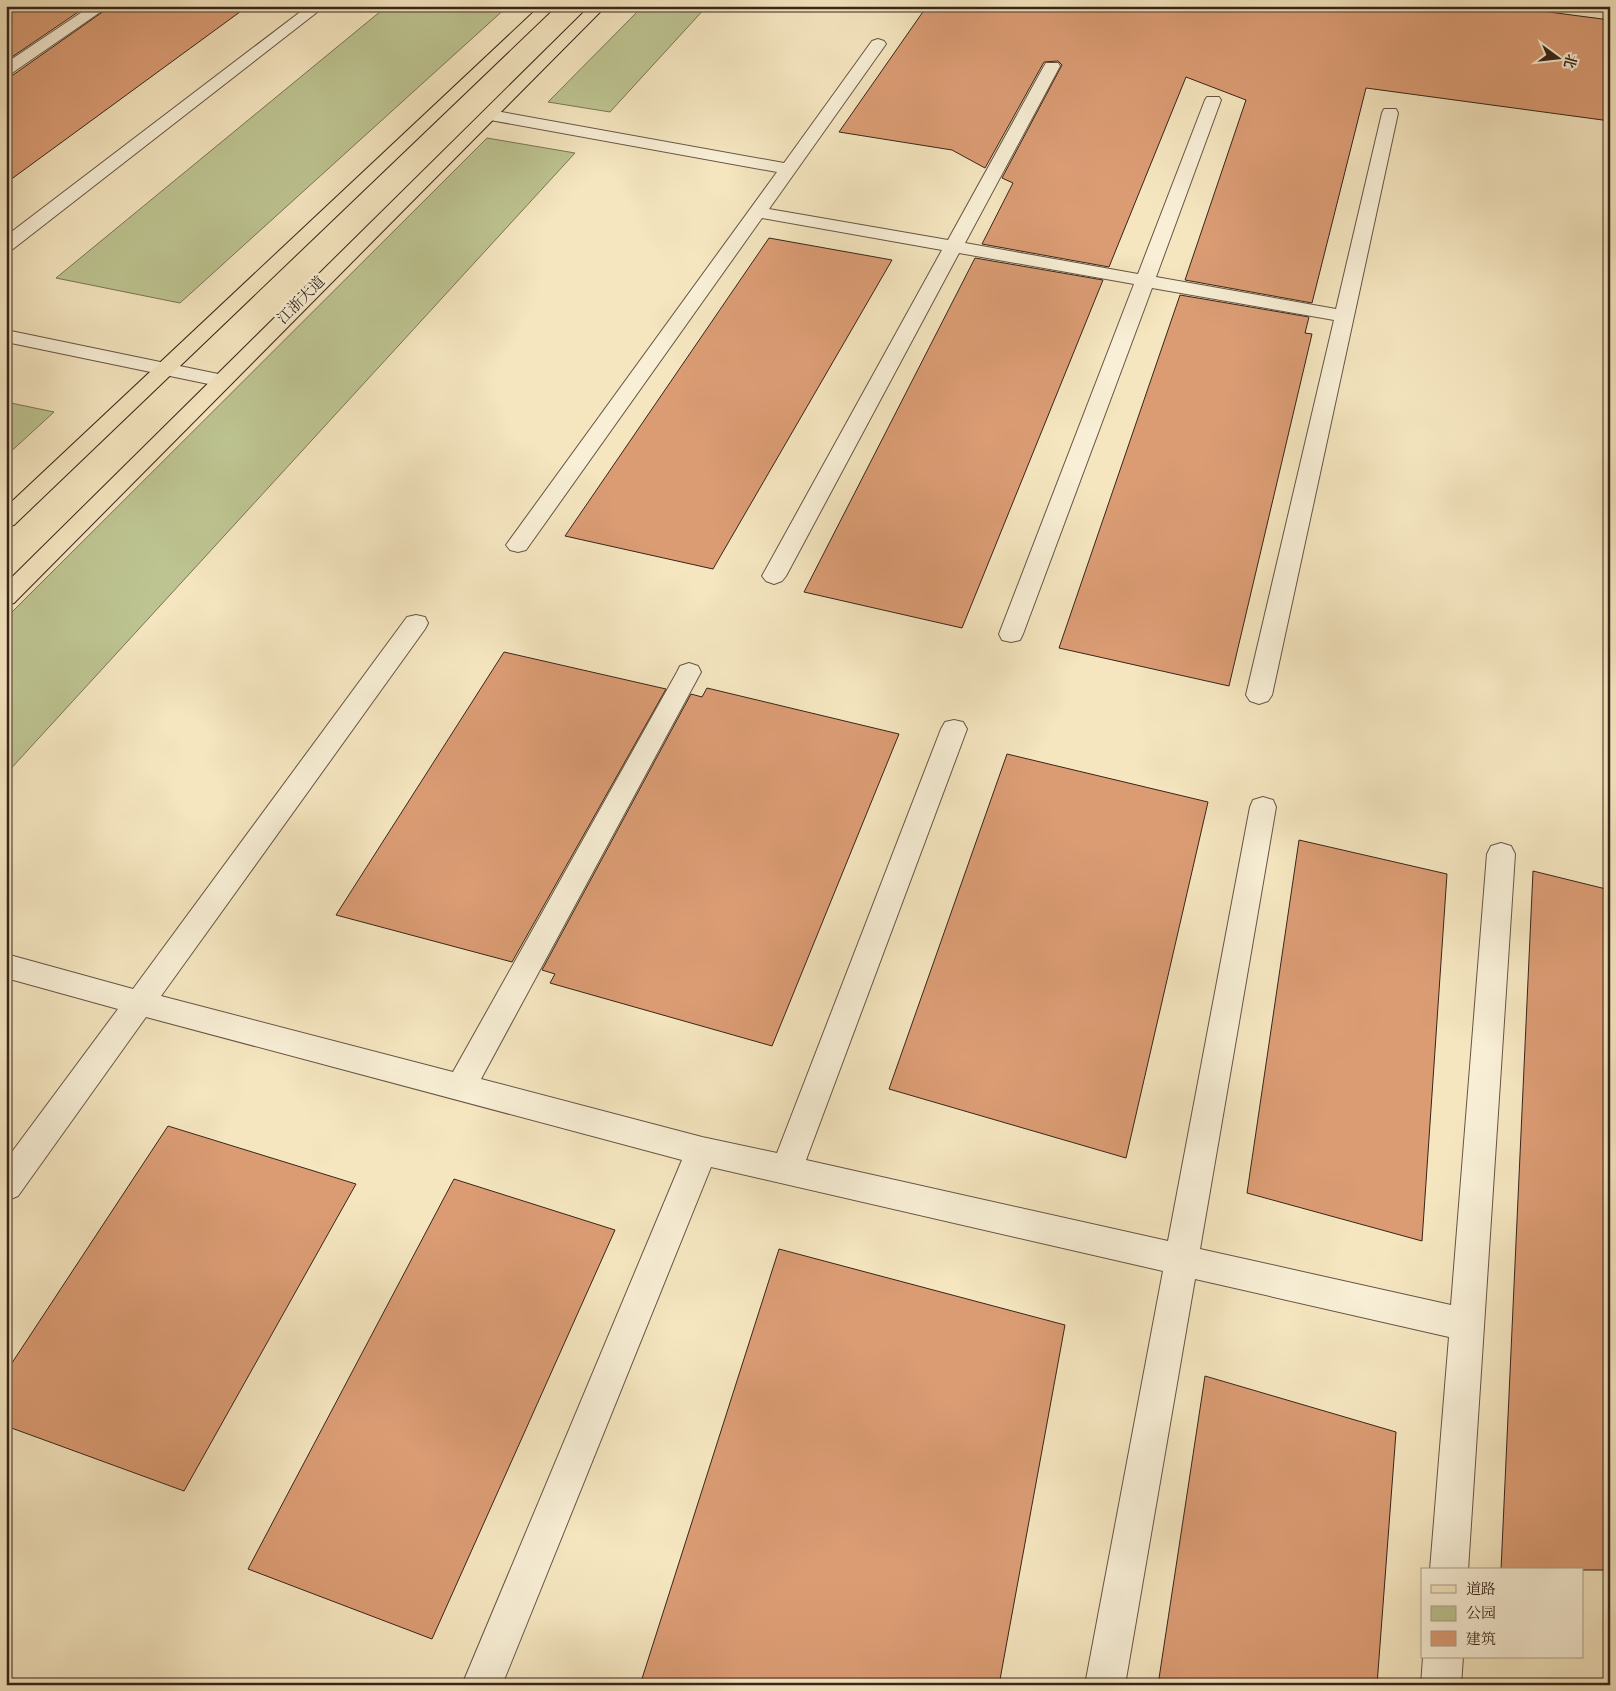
<svg xmlns="http://www.w3.org/2000/svg" width="1616" height="1691" font-family="'Old Standard TT','Noto Serif SC',serif">
	<style>
		.green { fill: #bdc491; stroke: #7a7455 }
		.building { fill: #db9c74; stroke: #382519 }
		.lines { fill: none; stroke-linecap: round; stroke-linejoin: round }
		.lane-casing { stroke: #675543; stroke-width: 2 }
		.primary-casing { stroke: #382519; stroke-width: 2 }
		.lane { fill: #f8efd6; fill-rule: evenodd }
		.primary { fill: #f5e6c0; fill-rule: evenodd }
		.labels { text-anchor: middle; dominant-baseline: central; stroke-width: 5; stroke-linejoin: round; paint-order: stroke }
		.far-street-label { font-size: 15px; fill: #382519; stroke: #f8efd6 }
	</style>
	<rect width="100%" height="100%" fill="#f5e6c0"/>
	<filter id="stains"><feTurbulence type="fractalNoise" baseFrequency=".004" numOctaves="4"/><feColorMatrix values="0 0 0 0 .2 0 0 0 0 .09 0 0 0 0 .02 0 0 0 .5 -.17"/></filter>
	<radialGradient id="worn" r=".72"><stop offset=".6" stop-color="#630" stop-opacity="0"/><stop offset="1" stop-color="#630" stop-opacity=".3"/></radialGradient>
	<path class="green" d="M387,6H508L180,303L56,278Z
		M643,6H707L610,112L548,102Z
		M487,138L575,153L6,774V618Z
		M6,402L54,412L6,456Z"/>
	<path class="building" d="M6,6H87L6,61Z
		M111,6H248L6,183V77L13,75Z
		M927,6H1503L1610,20V121L1366,88L1312,303L1185,280L1246,100L1186,77L1109,267L982,244L1013,183L1002,178L1062,65L1058,61L1044,62L985,168L952,150L839,132Z
		M769,238L892,260L713,569L565,536Z
		M975,258L1103,280L962,628L804,592Z
		M1180,295L1309,317L1305,333L1312,334L1229,686L1059,648Z
		M504,652L666,689L512,962L336,915Z
		M707,688L899,734L772,1046L550,983L555,974L542,970L691,694L702,697Z
		M1007,754L1208,802L1126,1158L889,1089Z
		M1299,840L1447,874L1422,1241L1247,1193Z
		M1533,871L1610,890V1570H1501Z
		M168,1126L356,1184L184,1491L6,1426V1372Z
		M454,1179L615,1230L432,1639L248,1569Z
		M779,1249L1065,1325L999,1685H640Z
		M1205,1376L1396,1432L1377,1685H1158Z"/>
	<g class="lines">
		<g class="lane-casing">
			<path id="lane" d="M91,6H109L12,73L6,75V63Z
				M308,6H325L13,249L6,251V236Z
				M878,39L884,41L886,44L769,209L948,240L1044,66L1046,63H1058L1060,66L965,243L1138,274L1205,100L1207,97H1219L1221,100L1156,277L1336,309L1382,113L1384,109H1396L1398,113L1272,695L1268,701L1259,704L1250,701L1246,695L1334,320L1152,288L1023,634L1020,640L1011,642L1002,640L999,634L1134,284L959,253L786,576L782,581L774,584L766,581L762,576L942,250L762,218L526,550L518,552L510,550L506,545L777,172L490,120L484,119L482,115L484,111L490,110L784,163L872,41Z
				M6,330L223,375L230,377L233,381L230,385L223,387L6,342Z
				M416,615L425,617L428,623L425,629L161,996L453,1072L677,672L680,666L689,663L698,666L701,672L481,1079L702,1137L777,1153L941,729L945,722L954,720L963,722L967,729L806,1160L1168,1241L1250,807L1253,800L1263,797L1273,800L1276,807L1200,1249L1451,1305L1487,854L1491,846L1501,843L1511,846L1515,854L1468,1570H1430L1449,1337L1195,1279L1125,1685H1085L1163,1271L711,1167L502,1685H462L682,1160L146,1017L18,1196L6,1201V1160L118,1009L6,978V954L133,989L407,617Z
				M1423,1657H1463L1461,1685H1421Z"/>
		</g>
		<g class="primary-casing">
			<path id="primary" d="M540,6H556L14,525L6,527V507Z
				M590,6H606L14,603L6,605V583Z"/>
		</g>
		<use href="#lane" class="lane"/>
		<use href="#primary" class="primary"/>
	</g>
	<g class="labels">
		<g class="far-street-label">
			<text transform="translate(302 301) rotate(-45)">江浙大道</text>
		</g>
	</g>
	<rect width="1616" height="1691" fill="none" stroke="#f5e6c0" stroke-width="25"/>
	<rect x="8" y="8" width="1601" height="1676" fill="none" stroke="#382519" stroke-width="2.5"/>
	<rect x="12" y="12" width="1591" height="1666" fill="none" stroke="#382519"/>
	<rect x="1421" y="1568" width="162" height="90" fill="#f8efd6" stroke="#ab9e8a"/>
	<rect x="1431" y="1585" width="25" height="8" fill="#f5e6c0" stroke="#ab9e8a"/>
	<text x="1466" y="1594" font-size="15" fill="#382519">道路</text>
	<rect x="1431" y="1606" width="25" height="15" fill="#bdc491" stroke="#ab9e8a"/>
	<text x="1466" y="1618" font-size="15" fill="#382519">公园</text>
	<rect x="1431" y="1631" width="25" height="15" fill="#db9c74" stroke="#ab9e8a"/>
	<text x="1466" y="1644" font-size="15" fill="#382519">建筑</text>
	<g transform="translate(1558 58) rotate(105)" stroke="#f8efd6" stroke-width="4" paint-order="stroke">
	<path d="M0-4L9 19L0 12L-9 19Z" fill="#382519"/>
	<text y="-8" font-size="14" font-weight="bold" text-anchor="middle" fill="#382519">北</text>
	</g>
	<rect width="100%" height="100%" filter="url(#stains)"/>
	<rect width="100%" height="100%" fill="url(#worn)"/>
</svg>
